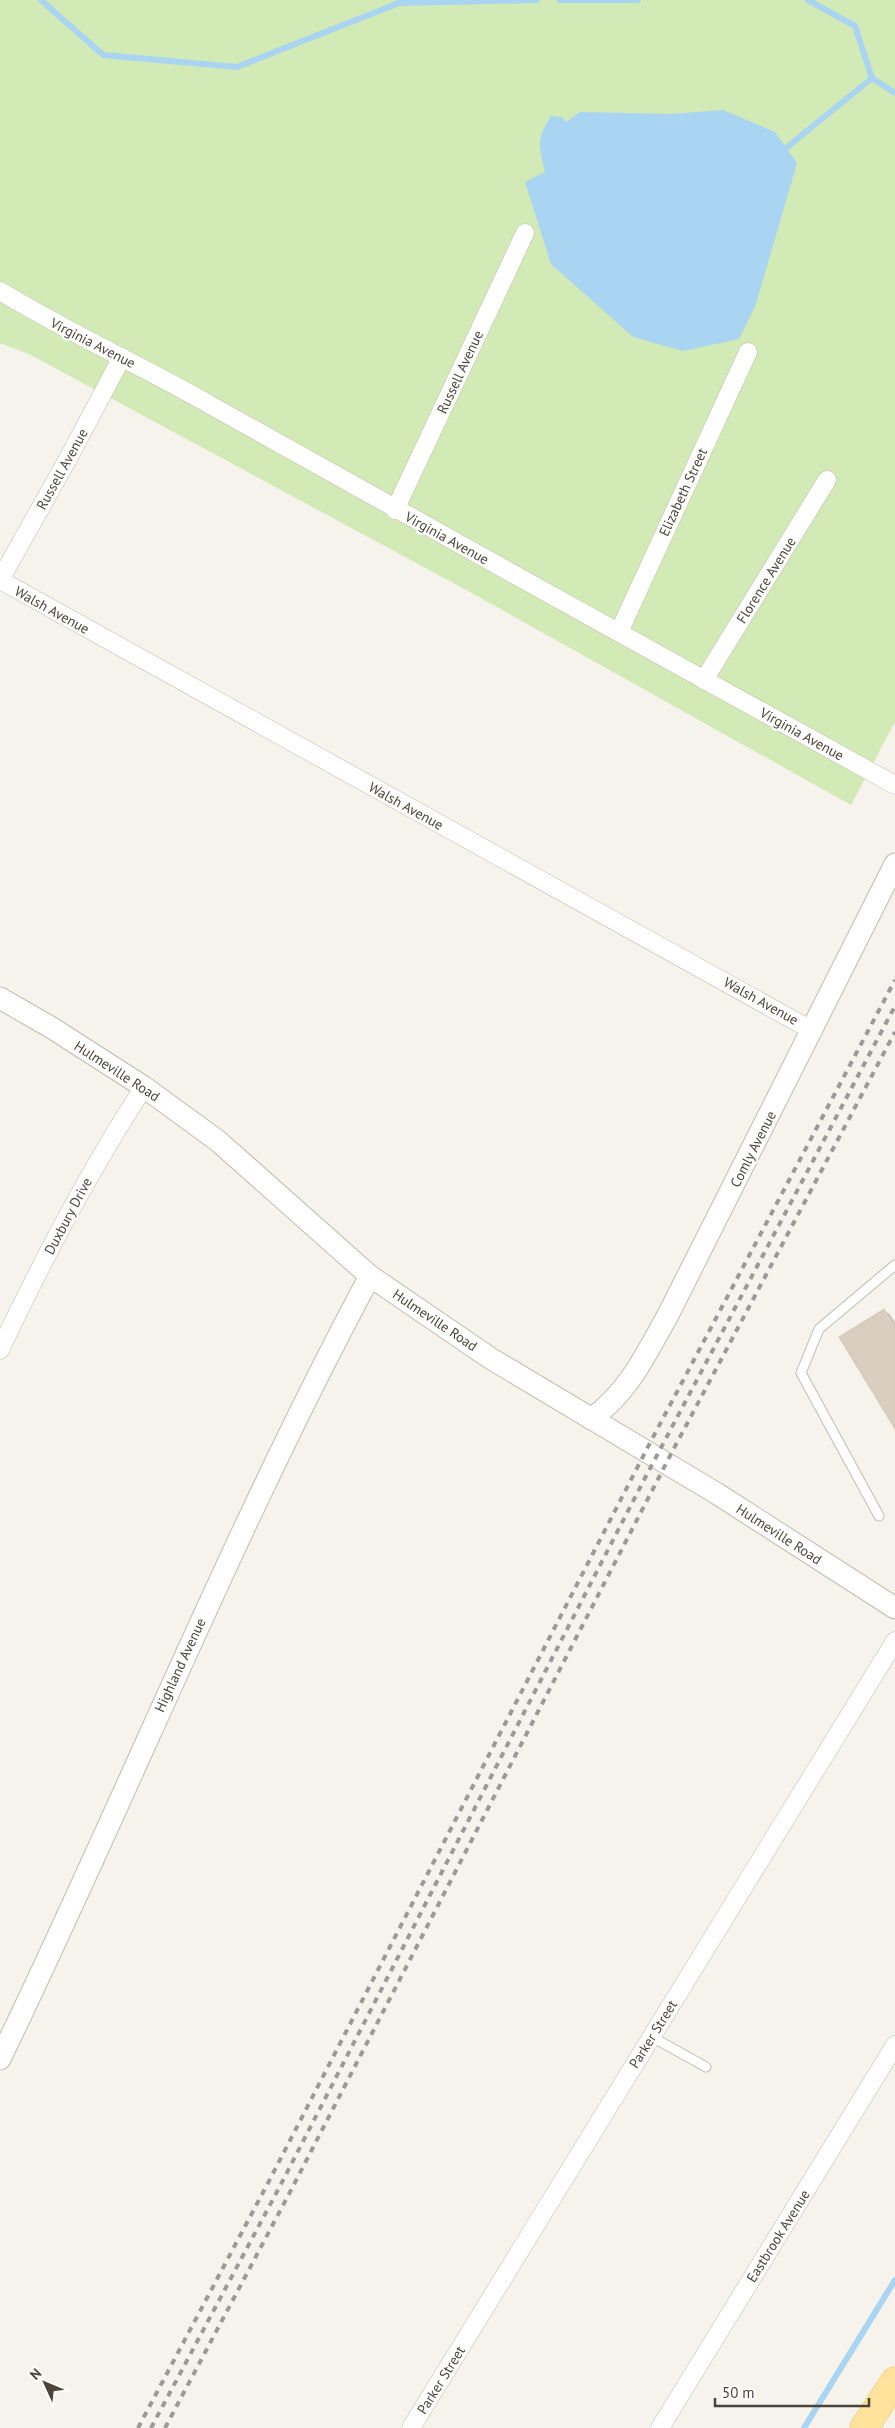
<svg xmlns="http://www.w3.org/2000/svg" width="895" height="2428" font-family="'PT Sans',sans-serif">
	<style>
		.green { fill: #d2eab5 }
		.water { fill: #a9d4f2 }
		.lines { fill: none; stroke-linecap: round; stroke-linejoin: round }
		.stream { stroke: #a9d4f2; stroke-width: 6 }
		.building { fill: #d8cfc1; stroke: #d3c7b4; filter: url(#shadow) }
		.service-casing { stroke: #c2bbae; stroke-width: 11 }
		.minor-casing { stroke: #c2bbae; stroke-width: 19 }
		.tertiary-casing { stroke: #c2bbae; stroke-width: 23 }
		.primary-casing { stroke: #e6c16a; stroke-width: 29 }
		.service { stroke: #fff; stroke-width: 9 }
		.minor { stroke: #fff; stroke-width: 18 }
		.tertiary { stroke: #fff; stroke-width: 21 }
		.primary { stroke: #ffe39c; stroke-width: 28 }
		.rail { stroke: #9a9a9a; stroke-width: 4; stroke-dasharray: 6 6; stroke-linecap: butt }
		.labels { text-anchor: middle; dominant-baseline: central; stroke-width: 4.5; stroke-linejoin: round; paint-order: stroke }
		.street-label { font-size: 14px; fill: #4b4439; stroke: #fff }
	</style>
	<defs>
		<filter id="shadow"><feDropShadow dx="4.5" dy="4.5" stdDeviation="0" flood-color="#0004"/></filter>
	</defs>
	<rect width="100%" height="100%" fill="#f6f3ec"/>
	<path class="green" d="M0,0H895V722L851,805L468,591L29,354L0,343Z"/>
	<path class="water" d="M723,110L775,132L797,163L756,304L739,339L683,351L633,337L551,264L525,182L545,172C539,146 536,139 551,116L562,117L566,122L580,112L670,114Z"/>
	<g class="lines">
		<path class="stream" d="M41,0L103,55L237,67L399,3L537,0
			M560,0H638
			M808,0L855,26L872,78L895,93
			M786,148L872,78
			M804,2428L895,2280"/>
	</g>
	<path class="building" d="M884,1309L895,1326V1429L839,1337Z"/>
	<g class="lines">
		<g class="service-casing">
			<path id="service" d="M879,1516L801,1373L819,1329L895,1265
				M652,2037L706,2067"/>
		</g>
		<g class="minor-casing">
			<path id="minor" d="M0,291C69,333 142,366 212,406C439,534 667,659 895,785
				M122,357L69,457L0,580L813,1031
				M395,510L525,233
				M619,632L748,352
				M704,680L827,480
				M0,1350C43,1259 89,1171 144,1087
				M411,2428L895,1641
				M660,2428L895,2045"/>
		</g>
		<g class="tertiary-casing">
			<path id="tertiary" d="M0,998L52,1028L144,1087L218,1141L370,1276L490,1358L716,1493L895,1608
				M591,1419C628,1393 646,1354 668,1315L895,864
				M0,2059C126,1799 233,1531 370,1276"/>
		</g>
		<g class="primary-casing">
			<path id="primary" d="M864,2428L895,2381"/>
		</g>
		<use href="#service" class="service"/>
		<use href="#minor" class="minor"/>
		<use href="#tertiary" class="tertiary"/>
		<use href="#primary" class="primary"/>
		<path class="rail" d="M138,2428L268,2183L651,1441L895,980
			M151,2428L279,2188L646,1476L895,1006
			M165,2428L289,2194L672,1452L895,1032"/>
	</g>
	<g class="labels">
		<g class="street-label">
			<text transform="translate(93 343) rotate(27)">Virginia Avenue</text>
			<text transform="translate(460 372) rotate(-65)">Russell Avenue</text>
			<text transform="translate(62 469) rotate(-61)">Russell Avenue</text>
			<text transform="translate(683 492) rotate(-65)">Elizabeth Street</text>
			<text transform="translate(447 538) rotate(29)">Virginia Avenue</text>
			<text transform="translate(766 580) rotate(-58)">Florence Avenue</text>
			<text transform="translate(52 610) rotate(29)">Walsh Avenue</text>
			<text transform="translate(802 734) rotate(29)">Virginia Avenue</text>
			<text transform="translate(406 806) rotate(29)">Walsh Avenue</text>
			<text transform="translate(761 1001) rotate(29)">Walsh Avenue</text>
			<text transform="translate(117 1071) rotate(33)">Hulmeville Road</text>
			<text transform="translate(753 1149) rotate(-63)">Comly Avenue</text>
			<text transform="translate(68 1216) rotate(-62)">Duxbury Drive</text>
			<text transform="translate(435 1320) rotate(34)">Hulmeville Road</text>
			<text transform="translate(779 1534) rotate(33)">Hulmeville Road</text>
			<text transform="translate(180 1665) rotate(-65)">Highland Avenue</text>
			<text transform="translate(653 2034) rotate(-58)">Parker Street</text>
			<text transform="translate(778 2236) rotate(-58)">Eastbrook Avenue</text>
			<text transform="translate(441 2380) rotate(-58)">Parker Street</text>
		</g>
	</g>
	<g transform="translate(45 2383) rotate(314)" stroke="#ffffff" stroke-width="4" paint-order="stroke">
	<path d="M0-4L9 19L0 12L-9 19Z" fill="#4b4439"/>
	<text y="-8" font-size="14" font-weight="bold" text-anchor="middle" fill="#4b4439">N</text>
	</g>
	<path d="M715 2398v8h154v-8" fill="none" stroke="#4b4439" stroke-width="2.5"/>
	<text x="722" y="2398" font-size="15" fill="#4b4439" stroke="#ffffff" stroke-width="4" paint-order="stroke">50 m</text>
</svg>
